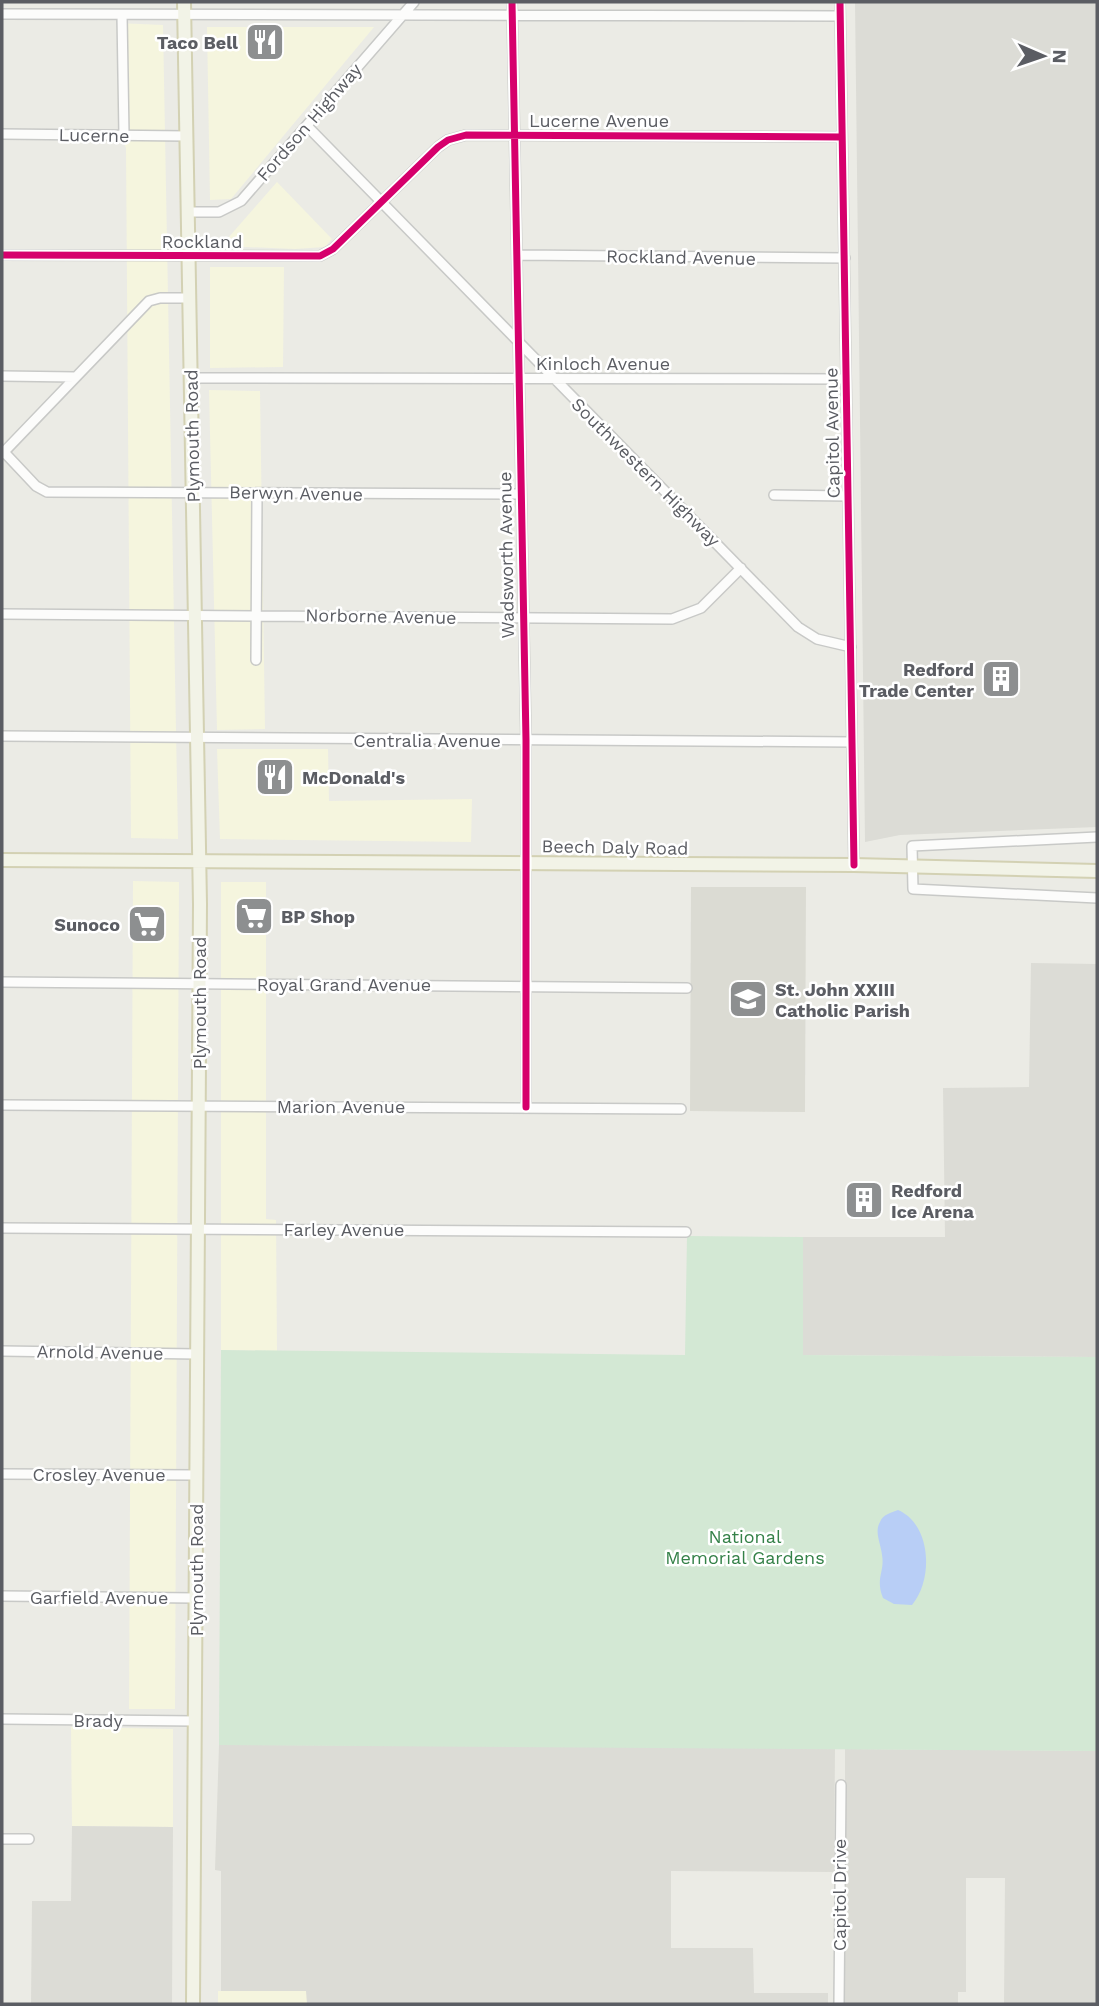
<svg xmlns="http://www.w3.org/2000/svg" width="1099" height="2006" font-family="'Work Sans',sans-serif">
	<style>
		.commercial { fill: #f5f5de }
		.industrial { fill: #dcdcd6 }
		.education { fill: #dbdbd3 }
		.green { fill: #d3e8d4 }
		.water { fill: #b8cef6 }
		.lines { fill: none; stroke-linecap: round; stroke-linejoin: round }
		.minor-casing { stroke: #c8c9c7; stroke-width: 12 }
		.major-casing { stroke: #d3d1b3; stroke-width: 16 }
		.minor { stroke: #fcfcfb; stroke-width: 9 }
		.major { stroke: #f2f3e7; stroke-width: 12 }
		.cycleway-casing { stroke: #fff; stroke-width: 11 }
		.cycleway { stroke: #d6006c; stroke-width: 7 }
		.labels { text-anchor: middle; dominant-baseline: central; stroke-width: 5; stroke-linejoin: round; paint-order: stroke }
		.poi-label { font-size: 18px; font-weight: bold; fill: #5b5d63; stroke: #fff; text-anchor: start }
		.street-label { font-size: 18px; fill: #5b5d63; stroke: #fff }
		.park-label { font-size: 18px; fill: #348148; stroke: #fff }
	</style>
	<rect width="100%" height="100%" fill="#ebebe5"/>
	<path class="commercial" d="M117,23L163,25L178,839L131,838L126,148L118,129Z
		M207,27H374L231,199L210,200Z
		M277,182L332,239L325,247L295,249L221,246Z
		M210,267H284L283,367L210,368Z
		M209,390L260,391L265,729L217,730Z
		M217,749H328L329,801L472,799L471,842L220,839Z
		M133,881L179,882L175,1709H129Z
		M221,882H266V1219L276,1220L277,1351L221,1350Z
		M71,1727L173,1729V1827L72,1826Z
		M218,1991H307V2004H218Z"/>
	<path class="industrial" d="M855,2H1097V827L900,835L865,842Z
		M1031,963L1097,964V1357L802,1355L803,1237H945L943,1088L1029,1087Z
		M219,1745L835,1747L834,1872L671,1871V1948H753L754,1993H828V2004H307L306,1991H221V1871L215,1870Z
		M845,1749L1097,1751V2004H1004L1005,1878H966V1992H958V2004H845Z
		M72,1826L173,1827L172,2004H31L32,1901H71Z"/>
	<path class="education" d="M691,887H806L805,1112L690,1111Z"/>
	<path class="green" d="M687,1236L803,1237V1355L1097,1357V1751L219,1745L221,1350L685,1355Z"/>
	<path class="water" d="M898,1510C931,1524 934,1579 912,1605L894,1604L883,1598C875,1578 885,1572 882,1555C881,1544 874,1532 880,1522C883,1514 891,1513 898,1510Z"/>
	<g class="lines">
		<g class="minor-casing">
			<path id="minor" d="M512,2L526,740V1107
				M840,2L854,865
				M2,14L840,16
				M122,15L124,135
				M307,126L798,627L817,639L851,647
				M2,134L187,136
				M188,212H219L241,201L414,2
				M2,255L320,256L333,249L438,147L448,140L466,135L842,137
				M517,255L845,258
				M2,376L75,377
				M191,378L846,379
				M4,452L36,486L47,492L521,494
				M2,454L149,301L160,298H189
				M774,495L848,496
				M2,614L672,619L701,608L741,568
				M256,660L257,493
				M2,736L852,742
				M1097,837L912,846L913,889L1097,898
				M2,982L687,988
				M2,1105L681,1109
				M2,1228L686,1232
				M2,1351L197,1354
				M2,1474L197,1475
				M2,1596L196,1598
				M2,1719L195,1721
				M2,1839H29
				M839,2004L841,1785"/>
		</g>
		<g class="major-casing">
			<path id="major" d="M184,2L200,904L193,2004
				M2,860L854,865L1097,871"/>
		</g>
		<use href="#minor" class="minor"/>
		<use href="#major" class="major"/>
		<g class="cycleway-casing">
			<path id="cycleway" d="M512,2L526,740V1107
				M840,2L854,865
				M2,255L320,256L333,249L438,147L448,140L466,135L842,137"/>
		</g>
		<use href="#cycleway" class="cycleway"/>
	</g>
	<defs>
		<g id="restaurant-square" transform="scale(2.0125)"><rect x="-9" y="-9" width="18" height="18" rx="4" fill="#8d8f90" stroke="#fff"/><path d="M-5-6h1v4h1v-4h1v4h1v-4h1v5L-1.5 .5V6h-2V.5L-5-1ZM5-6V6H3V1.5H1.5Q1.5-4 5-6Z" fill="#fff"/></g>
		<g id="building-square" transform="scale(2.0125)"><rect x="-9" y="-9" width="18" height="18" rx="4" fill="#8d8f90" stroke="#fff"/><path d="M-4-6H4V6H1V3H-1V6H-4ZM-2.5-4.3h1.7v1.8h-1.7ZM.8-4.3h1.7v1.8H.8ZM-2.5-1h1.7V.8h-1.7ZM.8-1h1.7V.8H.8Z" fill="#fff"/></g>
		<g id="supermarket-square" transform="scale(2.0125)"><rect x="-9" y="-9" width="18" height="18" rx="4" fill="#8d8f90" stroke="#fff"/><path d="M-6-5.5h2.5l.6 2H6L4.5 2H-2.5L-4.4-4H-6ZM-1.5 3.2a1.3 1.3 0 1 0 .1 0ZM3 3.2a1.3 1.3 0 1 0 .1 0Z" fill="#fff"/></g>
		<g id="school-square" transform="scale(2.0125)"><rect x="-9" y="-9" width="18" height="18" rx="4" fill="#8d8f90" stroke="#fff"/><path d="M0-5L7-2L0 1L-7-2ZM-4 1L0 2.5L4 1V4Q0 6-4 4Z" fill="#fff"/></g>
	</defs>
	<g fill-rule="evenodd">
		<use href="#restaurant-square" x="265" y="42"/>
		<use href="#building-square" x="1001" y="679"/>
		<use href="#restaurant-square" x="275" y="777"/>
		<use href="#supermarket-square" x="254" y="916"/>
		<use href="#supermarket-square" x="147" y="924"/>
		<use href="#school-square" x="748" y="999"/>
		<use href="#building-square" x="864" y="1200"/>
	</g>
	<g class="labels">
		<g class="poi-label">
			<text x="238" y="42" text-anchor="end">Taco Bell</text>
			<text x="974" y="669" text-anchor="end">Redford<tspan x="974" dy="21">Trade Center</tspan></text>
			<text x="302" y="777">McDonald's</text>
			<text x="281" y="916">BP Shop</text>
			<text x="120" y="924" text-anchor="end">Sunoco</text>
			<text x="775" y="989">St. John XXIII<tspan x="775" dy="21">Catholic Parish</tspan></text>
			<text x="891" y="1190">Redford<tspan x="891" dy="21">Ice Arena</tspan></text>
		</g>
		<g class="street-label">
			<text x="599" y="120">Lucerne Avenue</text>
			<text transform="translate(309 122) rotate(-49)">Fordson Highway</text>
			<text transform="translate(94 135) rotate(1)">Lucerne</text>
			<text x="202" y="241">Rockland</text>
			<text transform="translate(681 257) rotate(1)">Rockland Avenue</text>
			<text x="603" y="363">Kinloch Avenue</text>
			<text transform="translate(832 433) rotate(-91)">Capitol Avenue</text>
			<text transform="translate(192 436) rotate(-91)">Plymouth Road</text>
			<text transform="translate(646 472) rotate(45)">Southwestern Highway</text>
			<text transform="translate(296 493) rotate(1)">Berwyn Avenue</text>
			<text transform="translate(506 555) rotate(-91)">Wadsworth Avenue</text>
			<text transform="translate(381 616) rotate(1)">Norborne Avenue</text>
			<text x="427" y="740">Centralia Avenue</text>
			<text transform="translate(615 847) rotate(1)">Beech Daly Road</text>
			<text x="344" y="984">Royal Grand Avenue</text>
			<text transform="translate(199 1003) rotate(-90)">Plymouth Road</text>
			<text x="341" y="1106">Marion Avenue</text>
			<text x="344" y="1229">Farley Avenue</text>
			<text transform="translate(100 1352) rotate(1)">Arnold Avenue</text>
			<text x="99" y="1474">Crosley Avenue</text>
			<text transform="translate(196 1570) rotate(-90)">Plymouth Road</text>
			<text x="99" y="1597">Garfield Avenue</text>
			<text x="98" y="1720">Brady</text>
			<text transform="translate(839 1895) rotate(-90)">Capitol Drive</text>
		</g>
		<g class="park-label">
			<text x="745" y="1536">National<tspan x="745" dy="21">Memorial Gardens</tspan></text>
		</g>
	</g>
	<rect width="1099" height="2006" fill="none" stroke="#5b5d63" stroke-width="7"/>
	<g transform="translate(1043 56) rotate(92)" stroke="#ffffff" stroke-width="5" paint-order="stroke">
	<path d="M0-5L12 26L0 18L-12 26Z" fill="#5b5d63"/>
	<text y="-10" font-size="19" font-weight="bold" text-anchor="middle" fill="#5b5d63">N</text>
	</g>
</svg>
